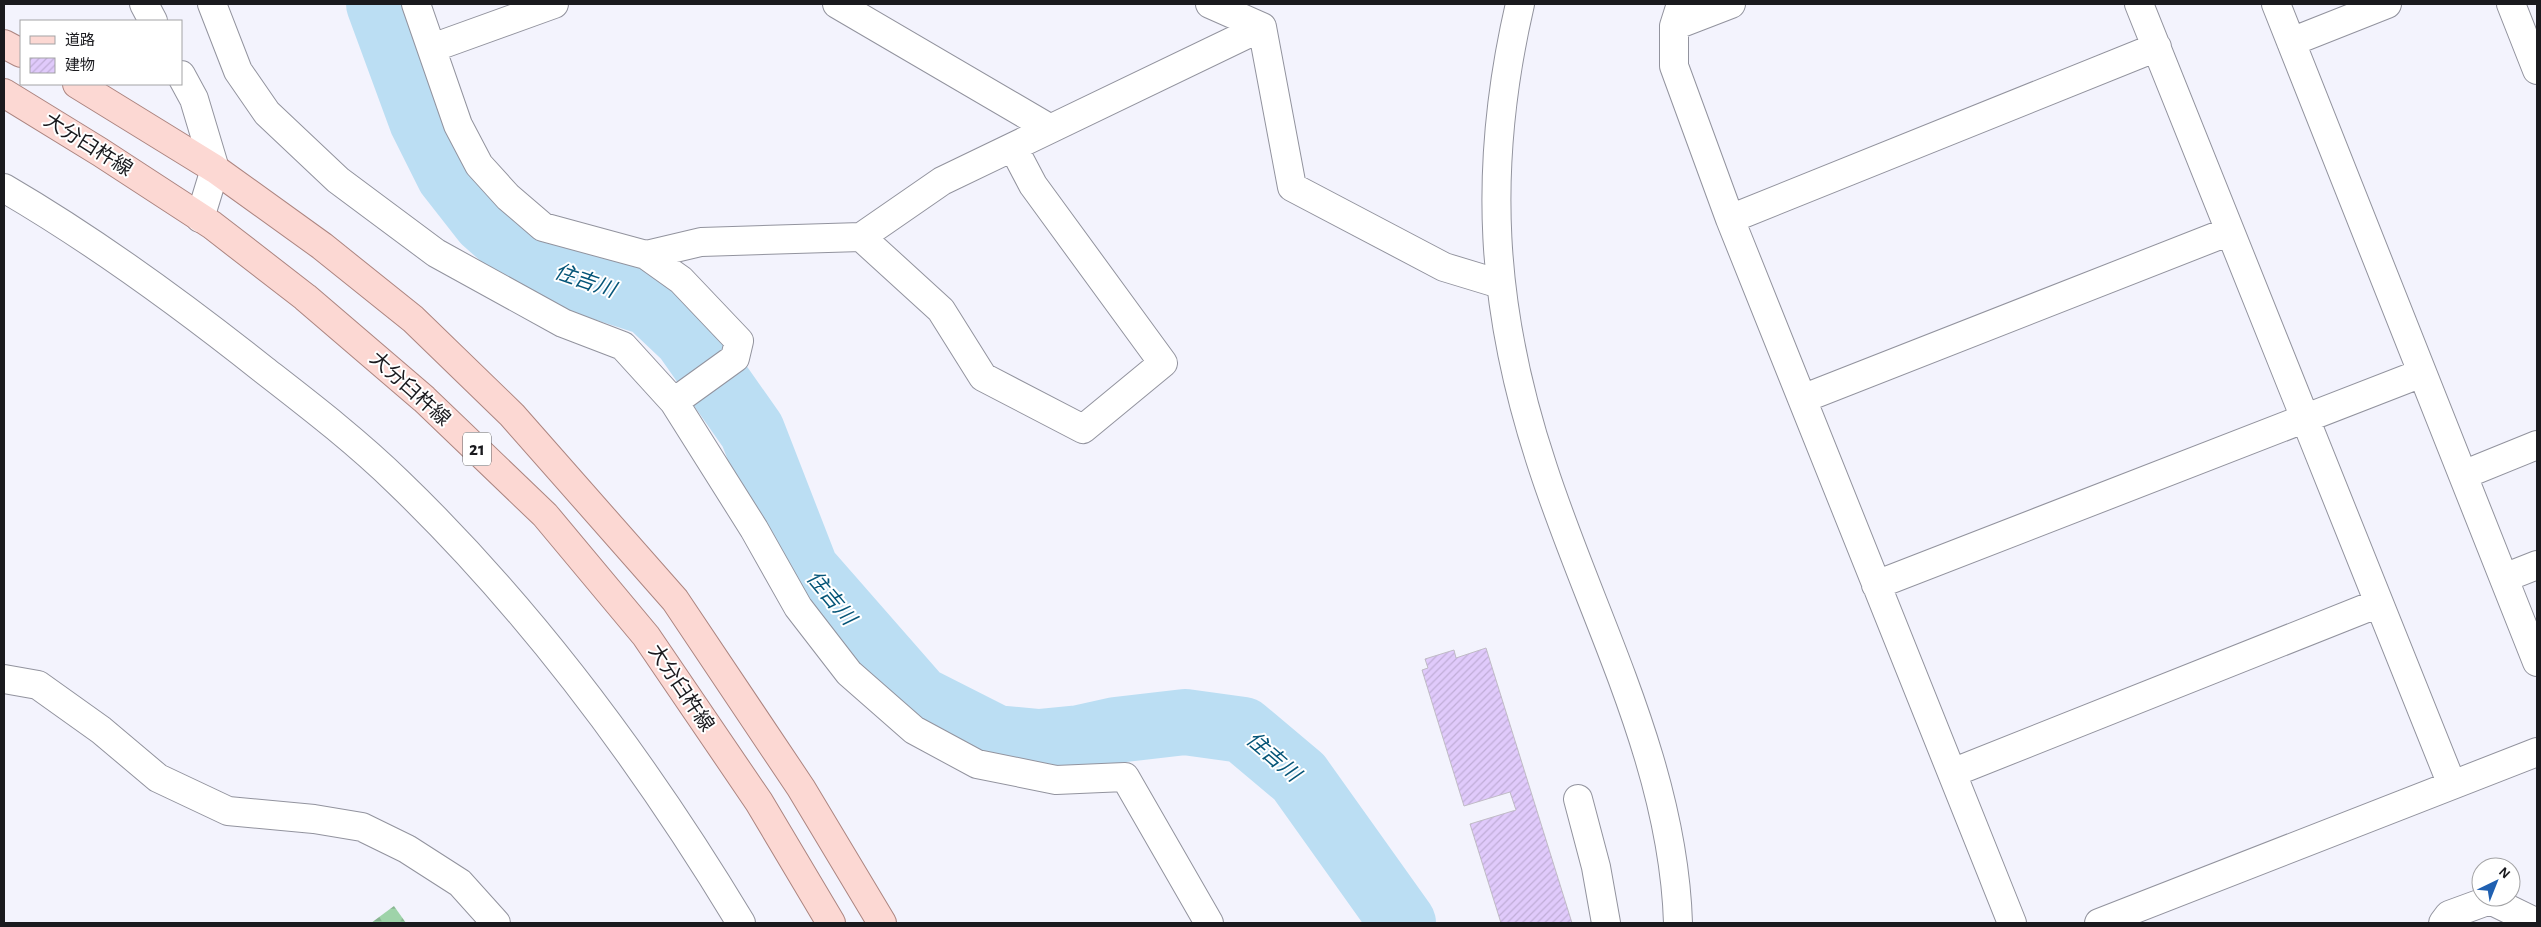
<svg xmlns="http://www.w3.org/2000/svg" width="2541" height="927" font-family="'Alegreya Sans','Noto Sans JP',sans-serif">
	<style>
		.forest { fill: url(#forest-firs) }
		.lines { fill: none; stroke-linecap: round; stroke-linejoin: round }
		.river { stroke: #bbdef3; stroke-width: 66 }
		.building { fill: url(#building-hatch); stroke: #c0bbc6 }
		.street-casing { stroke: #92939e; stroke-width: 30 }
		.secondary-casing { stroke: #92939e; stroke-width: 30 }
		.primary-casing { stroke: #ac8580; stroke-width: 30 }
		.street { stroke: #fff; stroke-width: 28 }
		.secondary { stroke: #fff; stroke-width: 28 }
		.primary { stroke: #fcd8d3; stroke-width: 28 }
		.labels { text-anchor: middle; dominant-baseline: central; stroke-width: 4; stroke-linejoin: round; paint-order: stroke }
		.shield { fill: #fff; stroke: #5f5f62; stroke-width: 1 }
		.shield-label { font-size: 19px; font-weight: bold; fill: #1a1a1e }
		.street-label { font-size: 20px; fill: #1a1a1e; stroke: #fff }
		.water-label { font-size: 21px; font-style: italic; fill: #055578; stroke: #fff }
	</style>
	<defs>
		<pattern id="forest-firs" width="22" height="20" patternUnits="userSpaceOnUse" patternTransform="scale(1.25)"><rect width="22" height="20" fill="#9ed3a9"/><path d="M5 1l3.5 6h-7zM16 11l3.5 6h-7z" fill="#88b591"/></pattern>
		<pattern id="building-hatch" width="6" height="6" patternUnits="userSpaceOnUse" patternTransform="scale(1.25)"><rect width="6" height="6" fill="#e0cafb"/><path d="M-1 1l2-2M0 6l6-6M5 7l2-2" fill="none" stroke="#c0add7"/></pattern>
	</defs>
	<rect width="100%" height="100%" fill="#f3f3fd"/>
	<path class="forest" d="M394,906L406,923H371Z"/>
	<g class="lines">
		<path class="river" d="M379,4L422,121L449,175L485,221L525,256L555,272L650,303L686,337L752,431L806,570L919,699L996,738L1039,742L1080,738L1116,730L1185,722L1243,730L1299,777L1403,923"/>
	</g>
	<path class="building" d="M1486,648L1572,923H1501L1470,824L1516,810L1510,792L1464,806L1422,670L1428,668L1425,659L1454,650L1456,658Z"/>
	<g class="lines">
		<g class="street-casing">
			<path id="street" d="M144,4L153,21
				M212,4L238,71L267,113L338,180L436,253L563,323L623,346L674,402L754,529L798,607L849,673L914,730L977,764L1056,780L1125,777L1209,923
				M416,4L458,125L479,165L508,197L543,227L646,255L681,280L739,341L735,358L674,402
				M837,4L1049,128
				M1210,4L1262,27L1292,187L1444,267L1500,284
				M1681,4L1674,26V66L1730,219L2012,923
				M2139,4L2452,785
				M2276,4L2537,662
				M2511,4L2537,70
				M1674,26L1731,4
				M2291,42L2387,4
				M432,48L554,4
				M181,75L194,99L215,169L200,218
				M1730,219L2157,47
				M861,237L942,181L1262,27
				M646,255L701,242L861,237L941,310L983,377L1083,429L1163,363L1033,185L1013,147
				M1802,399L2230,231
				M2463,475L2537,445
				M2504,578L2537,565
				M1876,585L2422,373
				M4,679L38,685L101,730L158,778L228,811L314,819L362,827L407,849L460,883L496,923
				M1952,773L2379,603
				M1578,799L1596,867L1606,923
				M2099,923L2537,752
				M2443,923L2449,915L2490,900L2537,923"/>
		</g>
		<g class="secondary-casing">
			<path id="secondary" d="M1520,4C1482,168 1490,309 1543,468C1592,618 1673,762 1678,923
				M4,188C95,241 181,304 264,370C309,405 356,441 398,482C532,611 645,764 741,923"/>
		</g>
		<g class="primary-casing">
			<path id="primary" d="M4,44L21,53
				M77,84L215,169L322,246L413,319L512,415L675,600L801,788L882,923
				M4,93L100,152L212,225L305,297L424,399L545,515L646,636L759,802L831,923"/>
		</g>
		<use href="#street" class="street"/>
		<use href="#secondary" class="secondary"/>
		<use href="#primary" class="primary"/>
	</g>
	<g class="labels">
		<rect class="shield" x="463" y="432.5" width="28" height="33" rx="4"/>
		<g class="shield-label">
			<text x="477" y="449">21</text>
		</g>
		<g class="street-label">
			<text transform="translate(88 145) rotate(32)">大分臼杵線</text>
			<text transform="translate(410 389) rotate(42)">大分臼杵線</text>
			<text transform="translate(681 688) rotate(56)">大分臼杵線</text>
		</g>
		<g class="water-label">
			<text transform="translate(585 281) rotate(19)">住吉川</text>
			<text transform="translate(831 598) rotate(50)">住吉川</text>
			<text transform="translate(1273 757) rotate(41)">住吉川</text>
		</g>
	</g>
	<rect width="2541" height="927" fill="none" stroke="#1a1a1e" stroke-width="10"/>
	<rect x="20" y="20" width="162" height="65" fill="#ffffff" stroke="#a3a3a5"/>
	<rect x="30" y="36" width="25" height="8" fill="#fcd8d3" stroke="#a3a3a5"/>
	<text x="65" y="45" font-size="15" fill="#1a1a1e">道路</text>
	<rect x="30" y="58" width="25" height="15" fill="url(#building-hatch)" stroke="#a3a3a5"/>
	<text x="65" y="70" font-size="15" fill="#1a1a1e">建物</text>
	<g transform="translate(2496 882) rotate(43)"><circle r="24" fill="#ffffff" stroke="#a3a3a5"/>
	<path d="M0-4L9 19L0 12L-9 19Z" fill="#2060b1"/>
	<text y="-8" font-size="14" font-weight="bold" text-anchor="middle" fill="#1a1a1e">N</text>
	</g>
</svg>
